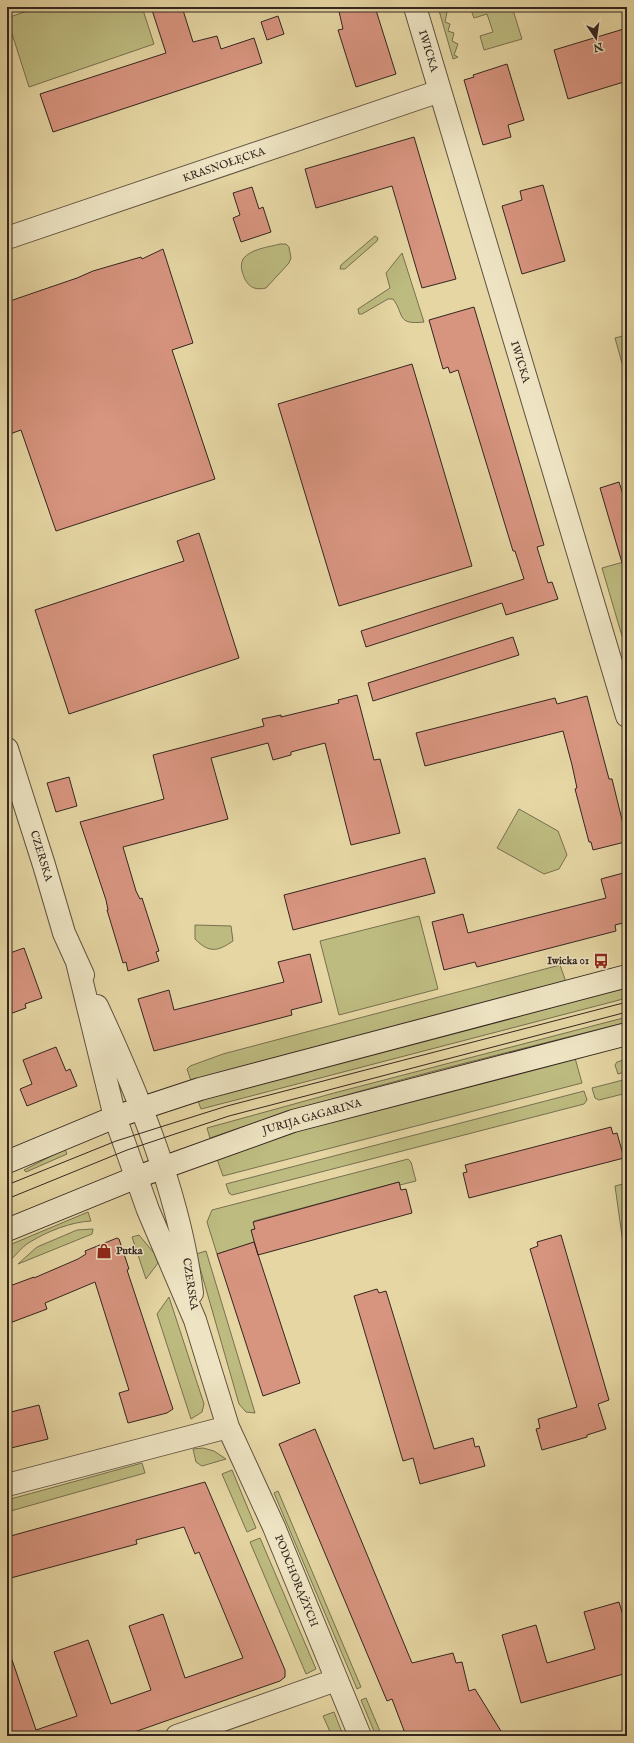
<svg xmlns="http://www.w3.org/2000/svg" width="634" height="1743" font-family="'IM FELL English',serif">
	<style>
		.green { fill: #bdbb80; stroke: #787050 }
		.building { fill: #d7947f; stroke: #342620 }
		.lines { fill: none; stroke-linecap: round; stroke-linejoin: round }
		.minor-casing { stroke: #605241; stroke-width: 24 }
		.secondary-casing { stroke: #342620; stroke-width: 24 }
		.minor { stroke: #eee4c3; stroke-width: 22 }
		.secondary { stroke: #eee4c3; stroke-width: 22 }
		.tram { stroke: #342620; stroke-width: 1 }
		.labels { text-anchor: middle; dominant-baseline: central; stroke-width: 3; stroke-linejoin: round; paint-order: stroke }
		.street-label { font-size: 11px; fill: #342620; stroke: #eee4c3 }
		.poi-label { font-size: 11px; font-weight: bold; fill: #342620; stroke: #eee4c3; text-anchor: end }
	</style>
	<rect width="100%" height="100%" fill="#e5d6a3"/>
	<filter id="stains"><feTurbulence type="fractalNoise" baseFrequency=".005" numOctaves="4"/><feColorMatrix values="0 0 0 0 .2 0 0 0 0 .09 0 0 0 0 .02 0 0 0 .5 -.17"/></filter>
	<radialGradient id="worn" r=".72"><stop offset=".6" stop-color="#630" stop-opacity="0"/><stop offset="1" stop-color="#630" stop-opacity=".3"/></radialGradient>
	<path class="green" d="M39,7H142L154,44L29,87L7,18Z
		M438,7H443L442,10L447,12L445,22L450,24L448,31L454,33L452,41L458,44L454,55L458,57L453,59Z
		M470,7H512L522,39L484,50L480,36L493,32L487,14L474,18Z
		M375,236L378,238L377,241L345,269H340L341,265Z
		M280,244H286L289,247L291,258L289,263L266,288C252,291 246,285 242,271C241,268 241,263 243,259C250,249 269,247 280,244Z
		M402,253L424,322C396,325 405,315 393,299H388L362,314H359L358,309L390,288L386,273Z
		M627,335V381L615,338Z
		M627,561V653L602,568Z
		M519,809L558,831L567,855L559,869L544,874L497,848Z
		M419,916L438,989L339,1015L320,941Z
		M195,925L231,926L233,941C217,952 209,953 195,939Z
		M560,965L566,982L191,1081L187,1069L190,1066L223,1054Z
		M627,988V998L205,1108L201,1109L198,1101L306,1071Z
		M627,1017V1022C488,1058 346,1090 210,1138L207,1128L334,1093Z
		M575,1058L582,1083L223,1176L217,1159L296,1131Z
		M627,1059V1071L618,1074L615,1065L617,1062Z
		M627,1079V1093L599,1100L595,1098L592,1088Z
		M584,1091L587,1100L584,1104L232,1195L229,1193L226,1184Z
		M65,1149L67,1154L26,1172L24,1170Z
		M408,1159L411,1162L416,1181L400,1185L399,1182L254,1221L255,1229L252,1230L255,1242L217,1254L207,1222L212,1210Z
		M627,1183V1255L624,1250L615,1186Z
		M88,1212L91,1221C71,1222 48,1231 30,1242C21,1247 15,1257 7,1263V1246Z
		M93,1229L92,1234L18,1264L37,1247L77,1230Z
		M139,1235L154,1253L158,1263L146,1279L132,1237Z
		M206,1251L255,1413L246,1412L239,1404L196,1254Z
		M169,1297L204,1404L202,1412L191,1419L157,1314Z
		M203,1448L214,1451L226,1459L202,1466L196,1462L193,1449Z
		M142,1463L145,1473L7,1512V1500Z
		M232,1470L256,1528L247,1532L222,1474Z
		M278,1491L361,1687L357,1689L274,1493Z
		M260,1538L316,1669L306,1674L250,1542Z
		M366,1698L382,1736H376L361,1700Z
		M334,1712L343,1735L344,1736H332L323,1716Z"/>
	<path class="building" d="M151,7H182L193,42L217,36L221,49L254,38L262,63L53,132L40,94L166,53Z
		M338,7H375L396,74L356,87L338,30L343,29Z
		M278,16L284,34L267,40L261,22Z
		M627,28V81L568,99L554,50Z
		M507,64L524,120L508,125L511,137L483,145L464,80L474,77L473,75Z
		M414,137L456,279L422,288L392,186L316,208L305,169Z
		M543,185L565,261L522,274L502,206L522,200L520,191Z
		M252,187L259,209L263,207L271,232L241,242L233,218L240,215L233,193Z
		M163,249L193,343L172,350L215,479L56,531L21,430L7,435V302L77,278L93,271L141,257L142,259Z
		M474,307L544,545L537,547L548,583L552,582L558,599L506,615L502,603L366,647L361,631L524,579L515,551H513L458,370L450,373L448,367L443,369L429,320Z
		M412,364L472,566L339,606L278,404Z
		M619,482L627,507V565L623,566L600,488Z
		M199,533L239,658L69,714L35,610L184,561L177,541Z
		M513,637L519,655L373,701L368,683Z
		M357,695L374,760L380,759L400,833L351,845L325,743L291,752V755L273,760L268,743L211,758L228,819L123,847L136,891L140,899L142,898L159,951L156,952L159,961L128,971L126,962L123,963L107,910H108L106,900L80,822L164,799L153,755L264,726L262,719L281,715V717L339,703L338,700Z
		M587,696L609,779H612L625,832L623,833L625,842L593,850L591,842H589L575,789L577,788L572,765L563,731L425,766L416,733L555,698L557,704Z
		M69,777L77,806L56,812L47,783Z
		M425,858L435,893L293,930L284,895Z
		M627,872V922L615,925L616,931L477,967L475,962L444,970L432,922L463,914L468,933L606,898L601,879Z
		M24,948L42,998L25,1004L26,1008L7,1015V954Z
		M310,954L322,1002L291,1010L292,1015L154,1051L138,999L169,990L174,1010L284,982L278,962Z
		M56,1047L66,1071L70,1069L77,1086L27,1106L20,1089L32,1084L23,1060Z
		M611,1127L613,1134L617,1133L624,1158L469,1198L463,1173L467,1172L465,1165Z
		M399,1182L401,1190L406,1189L412,1213L258,1255L251,1230L255,1229L253,1222Z
		M561,1235L609,1400L598,1404L606,1429L587,1435V1437L542,1450L536,1429L540,1428L538,1419L577,1407L530,1249L538,1246L537,1242Z
		M117,1238L119,1239L129,1269L127,1270L173,1409L167,1413L128,1423L119,1393L129,1390L95,1282L45,1303L47,1309L7,1324V1287L34,1277V1278L78,1259L86,1254L85,1251Z
		M254,1242L300,1383L263,1396L217,1254Z
		M377,1289L379,1293L386,1291L434,1449L473,1438L475,1447L479,1446L485,1466L420,1484L413,1458L403,1461L354,1296Z
		M39,1405L48,1439L7,1449V1413Z
		M315,1429L412,1663L453,1653L456,1663L462,1662L469,1691L475,1689L504,1736H406L392,1699L387,1701L279,1444Z
		M205,1482L285,1670V1677L280,1681L257,1689L123,1736H7V1654H10L36,1730L77,1716L54,1652L88,1640L111,1704L151,1690L129,1626L163,1614L185,1678L243,1658L199,1552L195,1554L184,1527L136,1540L137,1544L7,1579V1537Z
		M619,1602L627,1629V1673L521,1703L502,1635L536,1625L547,1663L595,1649L584,1612Z"/>
	<g class="lines">
		<g class="minor-casing">
			<path id="minor" d="M415,7L627,716
				M7,238L440,91
				M7,749L44,865L64,933L83,975
				M77,962L115,1117L148,1210L195,1320L228,1427L274,1527L360,1736
				M97,1006C139,1097 179,1192 192,1293
				M7,1485L228,1427
				M177,1736L336,1680"/>
		</g>
		<g class="secondary-casing">
			<path id="secondary" d="M7,1162L115,1117L200,1089L627,976
				M7,1230L137,1177L293,1121L627,1034"/>
		</g>
		<use href="#minor" class="minor"/>
		<use href="#secondary" class="secondary"/>
		<path class="tram" d="M7,1185L116,1141L227,1106L627,1002
			M7,1199L127,1150L229,1116L627,1012"/>
	</g>
	<defs>
		<g id="bus-bare" transform="scale(1.2)"><path d="M-5-6H5V4H4V6H2V4H-2V6H-4V4H-5ZM-3.5-4V0h7V-4ZM-3.5 1.2v1.5H-2V1.2ZM2 1.2v1.5H3.5V1.2Z" fill="#8f2418" stroke="#eee4c3" stroke-width="2.5" paint-order="stroke"/></g>
		<g id="shop-bare" transform="scale(1.2)"><path d="M-5-2.5h2.3a2.7 3.5 0 0 1 5.4 0H5L5.5 6h-11ZM-1.5-2.5h3a1.5 2.3 0 0 0-3 0Z" fill="#8f2418" stroke="#eee4c3" stroke-width="2.5" paint-order="stroke"/></g>
	</defs>
	<g fill-rule="evenodd">
		<use href="#bus-bare" x="601" y="961"/>
		<use href="#shop-bare" x="104" y="1251"/>
	</g>
	<g class="labels">
		<g class="street-label">
			<text transform="translate(428 51) rotate(73)">IWICKA</text>
			<text transform="translate(224 165) rotate(-19)">KRASNOŁĘCKA</text>
			<text transform="translate(520 362) rotate(73)">IWICKA</text>
			<text transform="translate(41 856) rotate(73)">CZERSKA</text>
			<text transform="translate(312 1117) rotate(-16)">JURIJA GAGARINA</text>
			<text transform="translate(190 1284) rotate(81)">CZERSKA</text>
			<text transform="translate(296 1581) rotate(68)">PODCHORĄŻYCH</text>
		</g>
		<g class="poi-label">
			<text x="589" y="961">Iwicka 01</text>
			<text x="116" y="1251" text-anchor="start">Putka</text>
		</g>
	</g>
	<rect width="634" height="1743" fill="none" stroke="#e5d6a3" stroke-width="24"/>
	<rect x="8" y="8" width="618" height="1727" fill="none" stroke="#342620" stroke-width="2"/>
	<rect x="12" y="12" width="610" height="1719" fill="none" stroke="#342620"/>
	<g transform="translate(596 38) rotate(167)" stroke="#eee4c3" stroke-width="3" paint-order="stroke">
	<path d="M0-3L7 15L0 10L-7 15Z" fill="#342620"/>
	<text y="-6" font-size="11" font-weight="bold" text-anchor="middle" fill="#342620">N</text>
	</g>
	<rect width="100%" height="100%" filter="url(#stains)"/>
	<rect width="100%" height="100%" fill="url(#worn)"/>
</svg>
